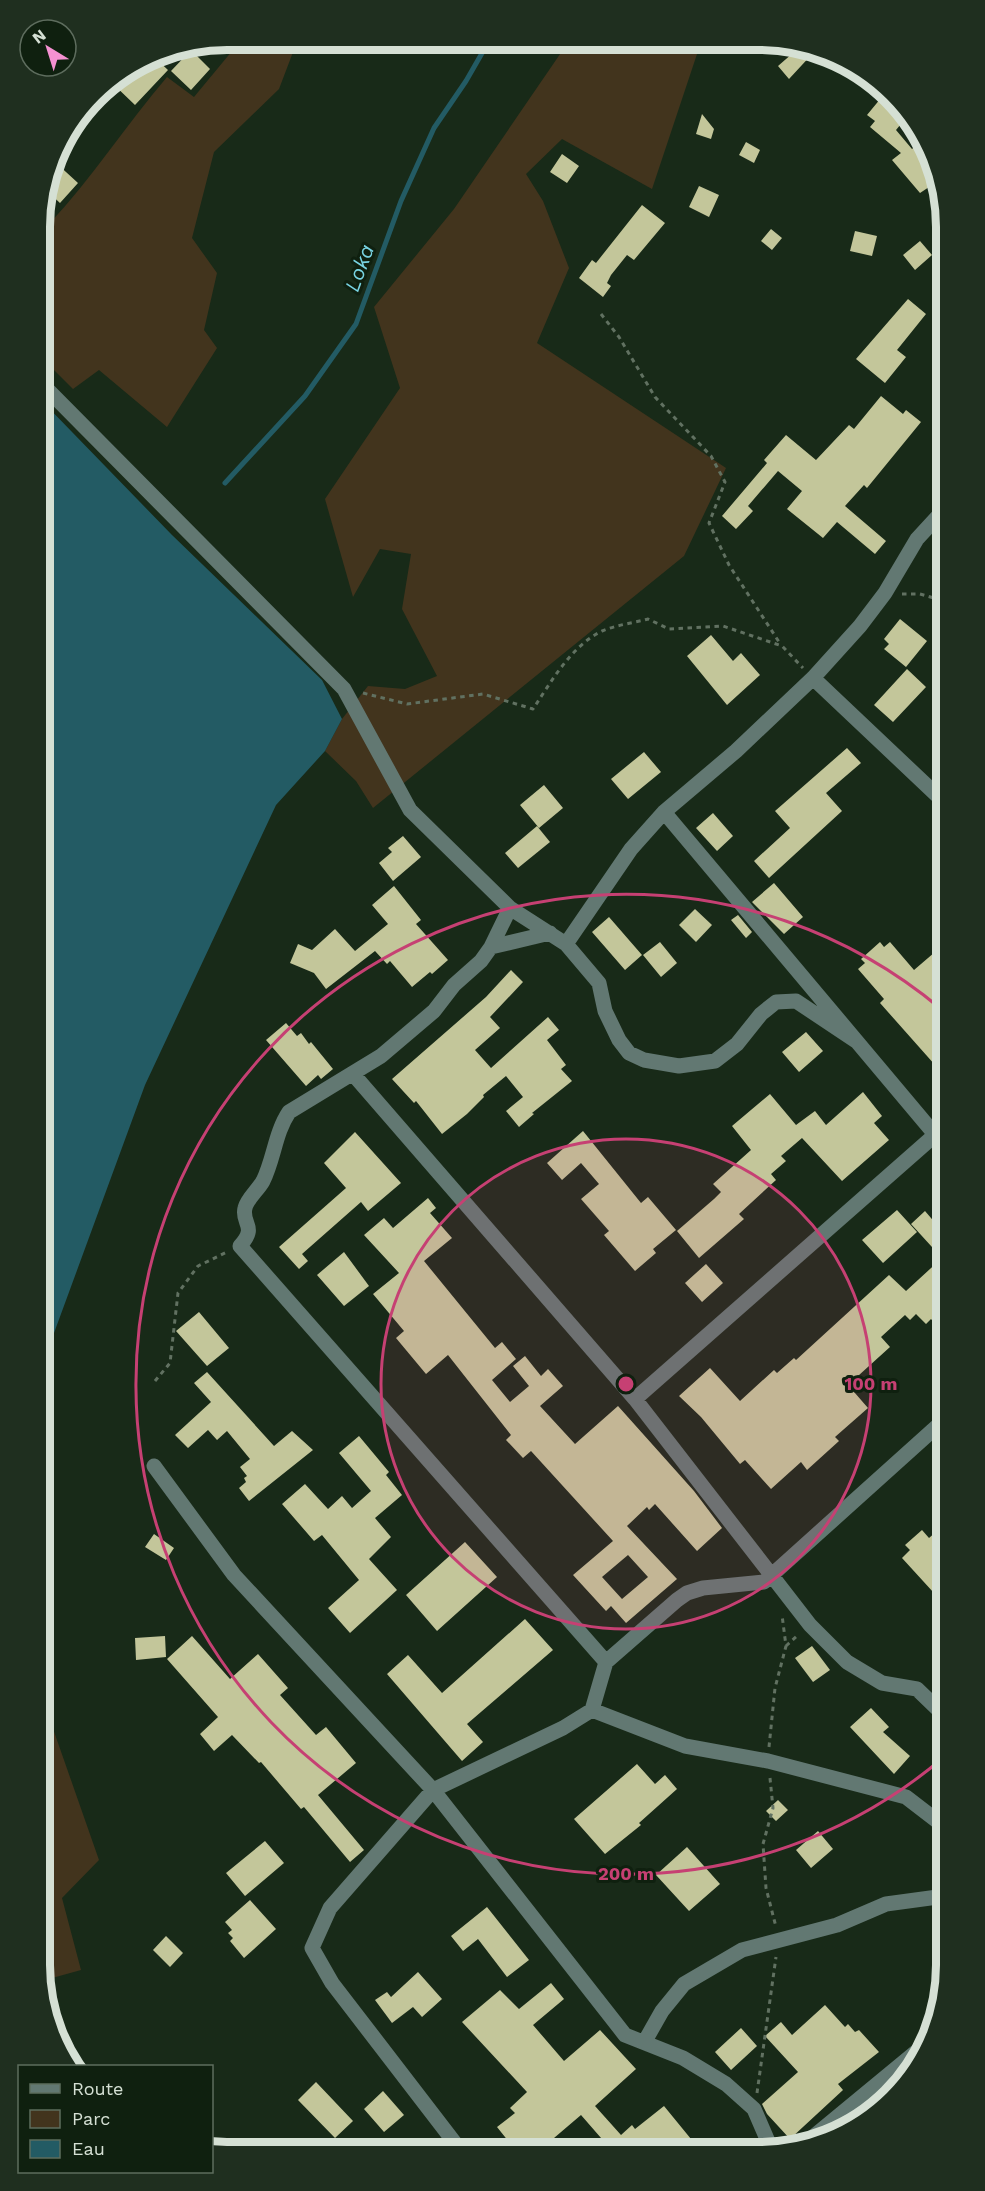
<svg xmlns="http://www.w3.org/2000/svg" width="985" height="2191" font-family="'Work Sans',sans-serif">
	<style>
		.green { fill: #42341d }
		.water { fill: #235b64 }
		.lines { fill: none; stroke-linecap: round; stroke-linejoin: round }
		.stream { stroke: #235b64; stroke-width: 5 }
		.building { fill: #c3c69a; fill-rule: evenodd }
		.path { stroke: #617161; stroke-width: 3; stroke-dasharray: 4.5 4.5; stroke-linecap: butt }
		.minor { stroke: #627872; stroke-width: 15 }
		.ring { fill: none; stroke: #c64073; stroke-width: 3 }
		.labels { text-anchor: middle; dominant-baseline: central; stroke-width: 6; stroke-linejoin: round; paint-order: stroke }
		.water-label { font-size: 21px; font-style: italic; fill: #78d3e2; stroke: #0f200f }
		.rim { fill: none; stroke: #d5e0d4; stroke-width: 8 }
		.centre { fill: #c64073; stroke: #0f200f; stroke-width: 3 }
		.ring-label { font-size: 18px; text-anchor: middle; font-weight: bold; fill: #c64073; stroke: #0f200f; stroke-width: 6; stroke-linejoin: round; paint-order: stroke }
	</style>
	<rect width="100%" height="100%" fill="#182a18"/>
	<path class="green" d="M242,39H298L279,89L214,152L192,238L217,273L204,330L217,348L167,427L99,370L73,389L40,356L39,216L49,224C92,178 126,125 167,77L194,97Z
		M569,41L701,42L652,189L562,139L526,174L543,201L569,268L537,343L726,468L684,556L373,808L356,781L325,751L342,719L368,686L405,689L437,676L402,609L411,554L380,549L353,597L325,499L400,388L374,307L454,209Z
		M44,1703L99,1860L62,1898L81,1970L45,1980Z"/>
	<path class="water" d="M40,399L172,535L322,680L342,719L325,751L276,805L145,1085L43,1363Z"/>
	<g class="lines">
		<path class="stream" d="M225,483L305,396L356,324L401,201L434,128L466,81L489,41"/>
	</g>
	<path class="building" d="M801,46L814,52L789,79L778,66Z
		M191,50L210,69L191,90L171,71Z
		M152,55L168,70L135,105L110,81Z
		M881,98L905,119L896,130L912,149L922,140L940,178V187L936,192L929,187L920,193L892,160L901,153L870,127L875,121L867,115Z
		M702,114L714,129L711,139L696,134Z
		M746,142L760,150L754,163L739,155Z
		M562,154L579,166L567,183L550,172Z
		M54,161L78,183L60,203L46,190Z
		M699,186L719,195L709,217L689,207Z
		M642,205L665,223L634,260L627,255L611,275L607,283L611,286L603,297L579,278L592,260L596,263Z
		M771,229L782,238L772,250L761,241Z
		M855,231L877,236L872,256L850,251Z
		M920,241L932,255L915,270L903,255Z
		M908,299L926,314L897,350L906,357L885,383L856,359Z
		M881,396L903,414L906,410L921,422L867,488L864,485L845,506L886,541L875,554L837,522L823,538L787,509L802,491L778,471L748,506L753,511L736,529L722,516L767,463L764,460L786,435L816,460L849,425L854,429Z
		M900,619L927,641L906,667L884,649L889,644L884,639Z
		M711,635L733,661L741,653L760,675L727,705L687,656Z
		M907,669L926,687L893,722L874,705Z
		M847,748L861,763L826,793L842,811L769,878L754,861L790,828L775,811Z
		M644,752L661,772L628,799L611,779Z
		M544,785L563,808L539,828L520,805Z
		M713,813L733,836L717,851L696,828Z
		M537,826L550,842L518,868L505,853Z
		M403,836L421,857L393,881L379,863L392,852L388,848Z
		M774,883L803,917L784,934L752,902Z
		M394,886L421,920L416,924L448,960L432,974L430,972L412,987L390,961L387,964L375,951L326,989L314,973L290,963L298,944L312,950L335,929L355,951L388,924L372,905Z
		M695,909L712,925L696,942L679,925Z
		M738,915L752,932L746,938L731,920Z
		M609,917L642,955L625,970L592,932Z
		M660,942L677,963L661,977L643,955Z
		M880,942L884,947L890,942L914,970L942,946L943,1074L880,1003L884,999L858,969L865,963L861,959Z
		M511,970L523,982L490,1017L500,1028L475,1050L491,1068L548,1017L559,1030L547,1040L566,1065L561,1069L572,1081L532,1113L534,1114L519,1127L506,1111L523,1097L506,1076L483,1095L484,1097L467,1114L442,1134L416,1101L414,1103L392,1079L486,997Z
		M286,1023L297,1036L301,1033L309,1044L311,1042L333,1069L321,1079L318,1075L306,1086L266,1040Z
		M806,1032L823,1051L799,1072L782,1052Z
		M863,1092L882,1116L874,1123L889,1140L842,1181L802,1138L781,1156L786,1161L771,1174L776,1180L739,1214L744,1219L699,1258L677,1231L714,1199L721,1192L713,1184L751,1150L732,1126L770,1094L796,1125L815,1111L826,1125Z
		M583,1131L641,1203L648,1197L676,1230L653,1249L656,1253L635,1271L604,1235L609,1231L581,1199L599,1184L581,1163L562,1180L547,1163Z
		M355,1132L401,1183L368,1211L361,1202L302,1254L308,1261L299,1269L279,1247L346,1188L324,1163Z
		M428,1198L436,1208L430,1213L452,1238L424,1261L495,1348L502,1342L516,1359L492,1380L510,1402L529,1386L513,1366L525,1356L541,1376L548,1369L563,1386L540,1406L575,1444L618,1406L694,1491L722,1528L697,1551L655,1504L649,1510L647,1507L627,1526L677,1579L626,1623L611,1606L606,1611L573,1575L613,1541L531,1451L523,1458L506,1440L511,1435L448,1355L426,1374L396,1338L404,1331L373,1294L399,1273L364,1235L384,1218L393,1228ZM628,1555L648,1577L622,1599L602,1577Z
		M897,1210L917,1232L883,1263L862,1240Z
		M925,1211L943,1232V1333L931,1319L926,1324L916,1314L910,1320L905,1315L881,1337L890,1347L848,1385L868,1408L835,1437L839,1441L807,1470L801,1462L771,1489L745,1460L740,1464L701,1417L679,1396L710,1368L740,1401L774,1370L777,1373L794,1358L796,1360L889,1275L906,1291L942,1258L911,1224Z
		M344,1252L369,1286L344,1306L317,1275Z
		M706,1264L723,1283L702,1302L685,1283Z
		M199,1312L229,1348L207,1366L176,1331Z
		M207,1372L274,1446L292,1431L313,1450L249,1501L239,1488L246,1482L244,1478L247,1476L240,1467L250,1459L227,1431L217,1440L208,1430L188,1448L175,1435L211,1402L194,1383Z
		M359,1436L389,1472L386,1475L402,1495L375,1518L391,1537L369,1559L397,1590L350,1633L328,1608L359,1580L322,1535L314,1541L282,1504L305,1484L328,1509L342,1496L352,1508L371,1491L339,1453Z
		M944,1525V1604L902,1558L910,1550L905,1545L922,1530L929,1538Z
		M154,1534L174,1548L166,1560L145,1547Z
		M465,1542L497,1577L437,1631L406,1595Z
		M525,1619L553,1650L467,1724L483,1742L462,1761L387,1674L408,1655L442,1693Z
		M165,1636L166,1657L136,1660L135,1638Z
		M192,1636L230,1679L258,1654L288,1688L280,1695L316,1735L326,1727L356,1763L318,1795L364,1850L350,1862L304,1807L301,1809L261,1762L259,1763L232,1735L214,1751L200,1734L218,1717L167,1659Z
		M812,1646L830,1670L813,1682L795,1658Z
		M871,1708L889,1727L883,1732L910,1756L894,1774L850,1727Z
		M637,1764L655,1784L665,1775L677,1789L639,1823L641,1825L605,1854L574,1819Z
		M778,1800L788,1810L776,1821L766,1811Z
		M818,1831L833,1849L811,1868L796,1850Z
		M265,1841L284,1863L245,1896L226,1873Z
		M687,1847L720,1884L689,1911L656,1875Z
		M250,1900L276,1929L244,1958L230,1941L233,1938L228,1933L232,1930L225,1922Z
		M487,1907L529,1960L507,1977L478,1939L463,1951L451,1936Z
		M166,1936L183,1953L170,1967L153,1950Z
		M418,1972L442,1999L422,2017L413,2007L392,2023L375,2000L387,1992L391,1997Z
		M551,1983L564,1999L533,2025L564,2061L600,2030L636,2069L595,2106L621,2135L632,2125L635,2129L664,2106L691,2139L681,2146H608L581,2115L554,2138L561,2147H513L497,2127L515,2113L510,2108L527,2092L462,2022L500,1990L519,2009Z
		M825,2005L845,2027L848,2024L855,2032L859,2030L879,2052L838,2084L843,2090L790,2139L767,2114L762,2104L798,2072L765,2036L781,2022L792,2035Z
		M741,2028L757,2046L731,2070L715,2052Z
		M316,2082L353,2121L335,2138L298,2100Z
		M383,2091L404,2115L384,2132L364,2109Z"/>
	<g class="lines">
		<path class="path" d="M601,314L619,337L655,397L711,456L725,482L709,523L729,565L781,645
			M902,594H920L941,600
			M363,693L407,704L483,694L533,709C551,682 571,646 602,631C616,625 633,623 648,619L669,629L723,626L782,646L803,668
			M155,1381L170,1363L178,1293L198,1266L227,1252
			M786,1646L798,1635
			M769,1747L775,1688L786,1646L782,1615
			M770,1778L773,1808L763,1844L766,1888L776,1927
			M757,2093L776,1957"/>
		<path class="minor" d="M40,382L344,689L410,810L510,908L566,944L599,983L605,1011L619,1040L629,1053L644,1060L679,1066L715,1061L737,1044L761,1014L776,1002L796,1001L856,1041
			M813,678L942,800
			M664,812L943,1144
			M510,908L491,947L481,961L454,985L434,1011L381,1056L289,1112C275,1133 274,1159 263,1181C258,1190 247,1199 245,1208C241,1224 258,1226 240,1246L606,1662
			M566,944L631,849L664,812L736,751L813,678L860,626L885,593L917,539L941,513
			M491,947L550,933
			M353,1074L635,1399L810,1625L847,1662L882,1683L917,1689L945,1716
			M635,1399L935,1135L943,1120
			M154,1466L234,1575L433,1790L625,2035L683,2058L726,2084L754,2109L770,2146
			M592,1710L685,1746L768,1761L906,1797L945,1827
			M645,2041L662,2011L684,1984L742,1950L837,1925L886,1904L945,1896
			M802,2146L928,2042
			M458,2147L332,1983L312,1948L330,1908L433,1790L563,1728L592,1710L606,1662L677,1600L687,1593L703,1588L764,1582L944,1420"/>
	</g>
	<circle cx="626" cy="1384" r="245" fill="#c64073" fill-opacity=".12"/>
	<g class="ring">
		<circle cx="626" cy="1384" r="245"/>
		<path d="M944 1757A490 490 0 1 1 941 1009"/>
	</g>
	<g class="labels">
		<g class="water-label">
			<text transform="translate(359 268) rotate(-70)">Loka</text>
		</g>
	</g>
	<path d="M0 0H985V2191H0ZM227 50H759A177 177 0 0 1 936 227V1965A177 177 0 0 1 759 2142H227A177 177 0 0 1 50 1965V227A177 177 0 0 1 227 50Z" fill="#1f2f1f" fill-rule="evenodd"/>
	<path class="rim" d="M227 50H759A177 177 0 0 1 936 227V1965A177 177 0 0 1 759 2142H227A177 177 0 0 1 50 1965V227A177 177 0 0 1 227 50Z"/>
	<circle cx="626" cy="1384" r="9" class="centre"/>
	<g class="ring-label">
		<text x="871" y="1390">100 m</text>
		<text x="626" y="1880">200 m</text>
	</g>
	<rect x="18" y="2065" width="195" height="108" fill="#0f200f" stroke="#5e6d5e" stroke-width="1.5"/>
	<rect x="30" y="2084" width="30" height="9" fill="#627872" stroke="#5e6d5e" stroke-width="1.5"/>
	<text x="72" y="2095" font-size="18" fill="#d5e0d4">Route</text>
	<rect x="30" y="2110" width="30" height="18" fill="#42341d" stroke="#5e6d5e" stroke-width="1.5"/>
	<text x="72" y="2125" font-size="18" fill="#d5e0d4">Parc</text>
	<rect x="30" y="2140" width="30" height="18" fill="#235b64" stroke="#5e6d5e" stroke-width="1.5"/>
	<text x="72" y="2155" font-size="18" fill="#d5e0d4">Eau</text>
	<g transform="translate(48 48) rotate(322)"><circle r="28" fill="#0f200f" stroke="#5e6d5e" stroke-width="1.5"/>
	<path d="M0-4.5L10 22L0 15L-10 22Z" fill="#f591d2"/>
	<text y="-9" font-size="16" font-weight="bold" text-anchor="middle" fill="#d5e0d4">N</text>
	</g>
</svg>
